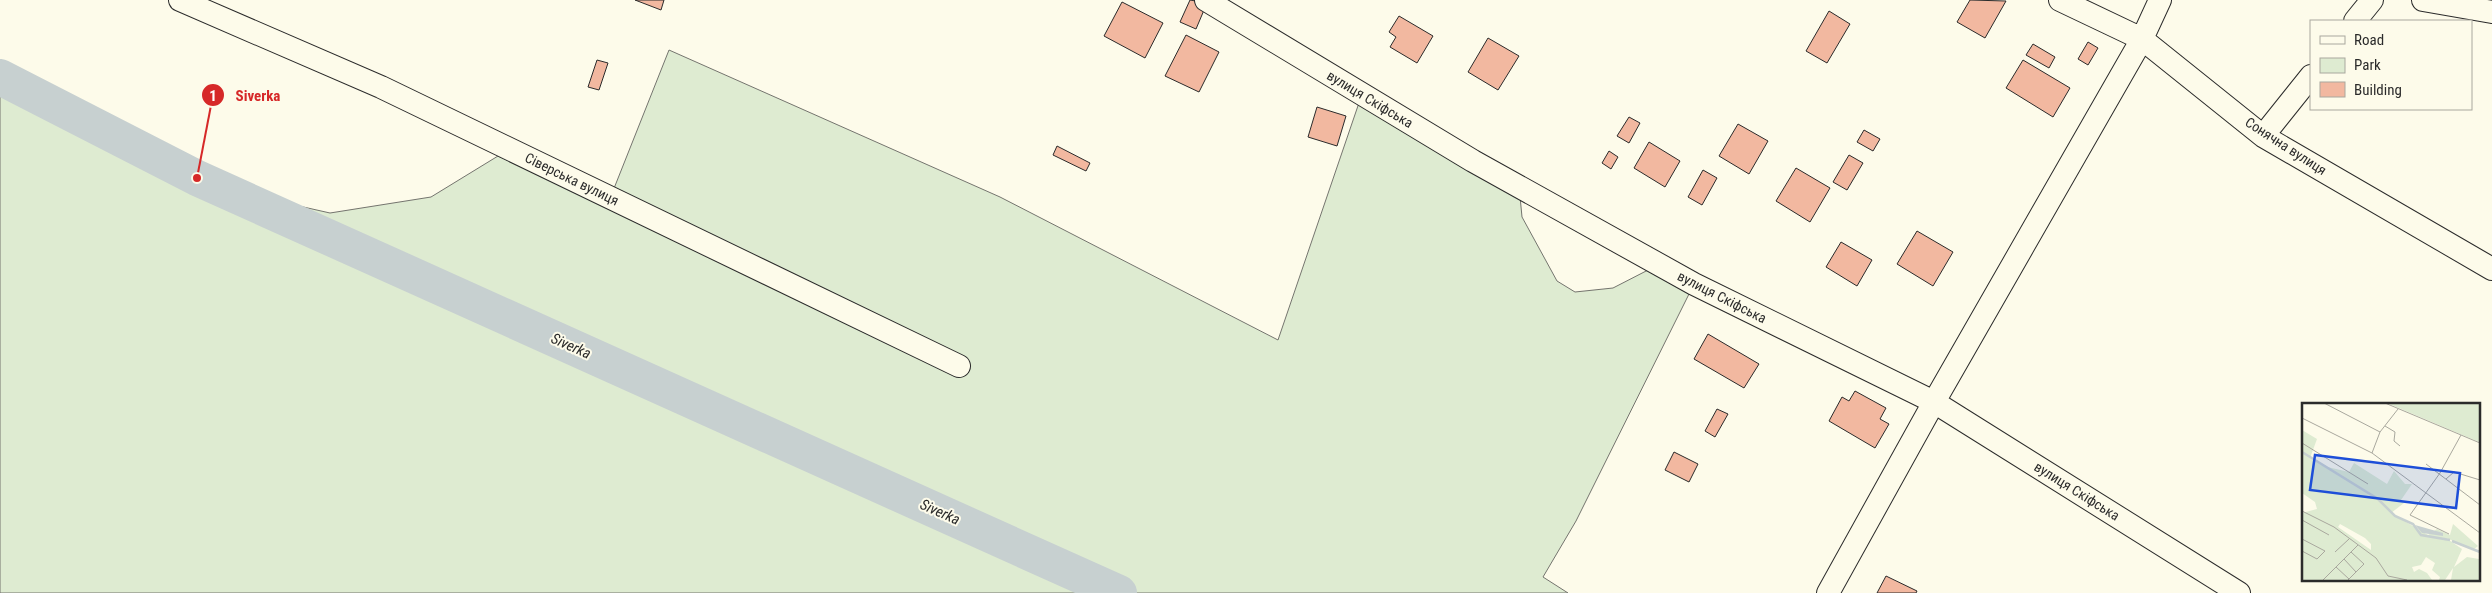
<svg xmlns="http://www.w3.org/2000/svg" width="2492" height="593" font-family="'Roboto Condensed',sans-serif">
	<style>
		.green { fill: #deebd1; stroke: #74746e }
		.lines { fill: none; stroke-linecap: round; stroke-linejoin: round }
		.river { stroke: #c7d0d0; stroke-width: 36 }
		.building { fill: #f2b8a0; stroke: #2b2b2b }
		.minor-casing { stroke: #2b2b2b; stroke-width: 24 }
		.minor { stroke: #fdfbea; stroke-width: 22 }
		.labels { text-anchor: middle; dominant-baseline: central; stroke-width: 4; stroke-linejoin: round; paint-order: stroke }
		.street-label { font-size: 14px; fill: #2b2b2b; stroke: #fdfbea }
		.water-label { font-size: 15px; font-style: italic; fill: #2b2b2b; stroke: #fdfbea }
		.inset-river { fill: none; stroke: #c7d0d0; stroke-width: 2.5 }
		.inset-road { fill: none; stroke: #a9a89e; stroke-width: 1 }
		.view { fill: #1d4ed8; fill-opacity: 0.15; stroke: #1d4ed8; stroke-width: 2.5 }
		.inset-edge { fill: none; stroke: #2b2b2b; stroke-width: 2.5 }
		.leader { fill: none; stroke: #d62828; stroke-width: 2 }
		.callout-dot { fill: #d62828; stroke: #fdfbea; stroke-width: 2 }
		.mark-label { font-size: 15px; text-anchor: middle; font-weight: bold; fill: #fff }
		.callout-label { font-size: 15px; text-anchor: middle; font-weight: bold; fill: #d62828; stroke: #fdfbea; stroke-width: 4; stroke-linejoin: round; paint-order: stroke }
	</style>
	<rect width="100%" height="100%" fill="#fdfbea"/>
	<path class="green" d="M669,50L1000,197L1278,340L1362,94L1519,186L1522,217L1557,281L1575,292L1613,288L1650,269L1694,284L1576,521L1543,577L1568,593H0V77L114,135L157,167L268,199L330,213L431,197L498,156L607,206Z"/>
	<g class="lines">
		<path class="river" d="M0,77L197,178L1119,593"/>
	</g>
	<path class="building" d="M635,0H664L661,10Z
		M1190,0L1207,3L1196,29L1180,22Z
		M1970,0L2006,1L1985,38L1957,22Z
		M1122,2L1163,23L1145,58L1104,36Z
		M1829,11L1850,24L1827,63L1806,51Z
		M1399,16L1433,36L1417,63L1390,47L1396,37L1389,32Z
		M1186,35L1219,52L1199,92L1165,76Z
		M1488,38L1519,56L1498,90L1468,72Z
		M2088,42L2098,48L2088,65L2078,59Z
		M2033,44L2055,57L2049,68L2026,55Z
		M597,60L608,63L599,90L588,87Z
		M2023,60L2070,88L2053,117L2006,88Z
		M1317,107L1346,116L1337,146L1308,137Z
		M1629,117L1640,123L1629,143L1617,136Z
		M1738,124L1768,141L1749,174L1719,156Z
		M1864,130L1880,139L1873,151L1857,142Z
		M1649,142L1680,161L1665,187L1634,168Z
		M1057,146L1090,163L1086,171L1053,155Z
		M1609,151L1618,157L1611,169L1602,163Z
		M1849,155L1863,163L1847,190L1833,182Z
		M1796,168L1830,188L1810,222L1776,201Z
		M1703,170L1717,178L1702,205L1688,197Z
		M1917,231L1953,252L1933,286L1897,264Z
		M1841,242L1872,260L1857,286L1826,267Z
		M1708,334L1759,364L1744,388L1694,359Z
		M1855,391L1886,408L1880,419L1889,424L1875,448L1829,421L1842,397L1849,401Z
		M1717,409L1728,414L1715,437L1705,431Z
		M1674,452L1698,464L1689,482L1665,470Z
		M1886,576L1917,591L1916,593H1877Z"/>
	<g class="lines">
		<g class="minor-casing">
			<path id="minor" d="M180,0L381,87L959,366
				M1206,0L1473,161L1694,284L1934,402L2239,593
				M2060,0L2142,39L2263,136L2492,269
				M2423,0L2492,12
				M2355,21L2372,0
				M2263,136L2311,76
				M1828,593L1934,402L2142,39L2160,0"/>
		</g>
		<use href="#minor" class="minor"/>
	</g>
	<g class="labels">
		<g class="street-label">
			<text transform="translate(1370 99) rotate(31)">вулиця Скіфська</text>
			<text transform="translate(2286 146) rotate(33)">Сонячна вулиця</text>
			<text transform="translate(572 179) rotate(26)">Сіверська вулиця</text>
			<text transform="translate(1722 297) rotate(27)">вулиця Скіфська</text>
			<text transform="translate(2077 491) rotate(32)">вулиця Скіфська</text>
		</g>
		<g class="water-label">
			<text transform="translate(571 346) rotate(24)">Siverka</text>
			<text transform="translate(940 512) rotate(24)">Siverka</text>
		</g>
	</g>
	<g transform="translate(2302 403)">
		<rect width="178" height="178" fill="#fdfbea"/>
		<path d="M85,0H177V39ZM0,27L15,36L8,55L21,63L47,69L52,60L85,81L92,68L103,81H110L99,97L102,100L89,110L126,132L135,126L148,132L151,121L176,143L172,146L144,135L160,146L152,164L165,154L177,156V177H149L151,165L143,177H137L138,174L130,167L133,160L124,154L119,162L110,164L112,169L117,166L125,170L130,177H0V110L15,106L13,99L0,90ZM38,121L63,135L69,141V147L36,124Z" fill="#deebd1" fill-rule="evenodd"/>
		<path d="M113,122L141,130V133L120,130Z" fill="#c7d0d0"/>
		<path class="inset-river" d="M0,49L76,96L93,113L111,121L119,132L148,137M150,138L178,149"/>
		<path class="inset-road" d="M22,0L78,29M83,0L178,40M0,15L70,50L178,130M83,23L93,29L92,38L98,43M0,40L66,81M70,50L78,29L96,6M124,61L178,102M144,76L152,69L178,77M0,108L32,124L74,155L86,173L105,177M0,117L27,132M147,131L108,112L138,70L159,32M0,136L23,148L15,156L0,148M33,149L47,136M42,156L54,169M34,164L47,176M21,177L56,142M46,177L62,161L49,149"/>
		<path class="view" d="M13,52L158,70L154,105L8,87Z"/>
		<rect width="178" height="178" class="inset-edge"/>
	</g>
	<path class="leader" d="M197 178L213 95"/>
	<g class="callout-dot">
		<circle cx="197" cy="178" r="5"/>
		<circle cx="213" cy="95" r="12"/>
	</g>
	<g class="mark-label">
		<text x="213" y="101">1</text>
	</g>
	<g class="callout-label">
		<text x="258" y="101">Siverka</text>
	</g>
	<rect x="2310" y="20" width="162" height="90" fill="#fdfbea" stroke="#a9a89e"/>
	<rect x="2320" y="36" width="25" height="8" fill="#fdfbea" stroke="#a9a89e"/>
	<text x="2354" y="45" font-size="15" fill="#2b2b2b">Road</text>
	<rect x="2320" y="58" width="25" height="15" fill="#deebd1" stroke="#a9a89e"/>
	<text x="2354" y="70" font-size="15" fill="#2b2b2b">Park</text>
	<rect x="2320" y="82" width="25" height="15" fill="#f2b8a0" stroke="#a9a89e"/>
	<text x="2354" y="95" font-size="15" fill="#2b2b2b">Building</text>
</svg>
